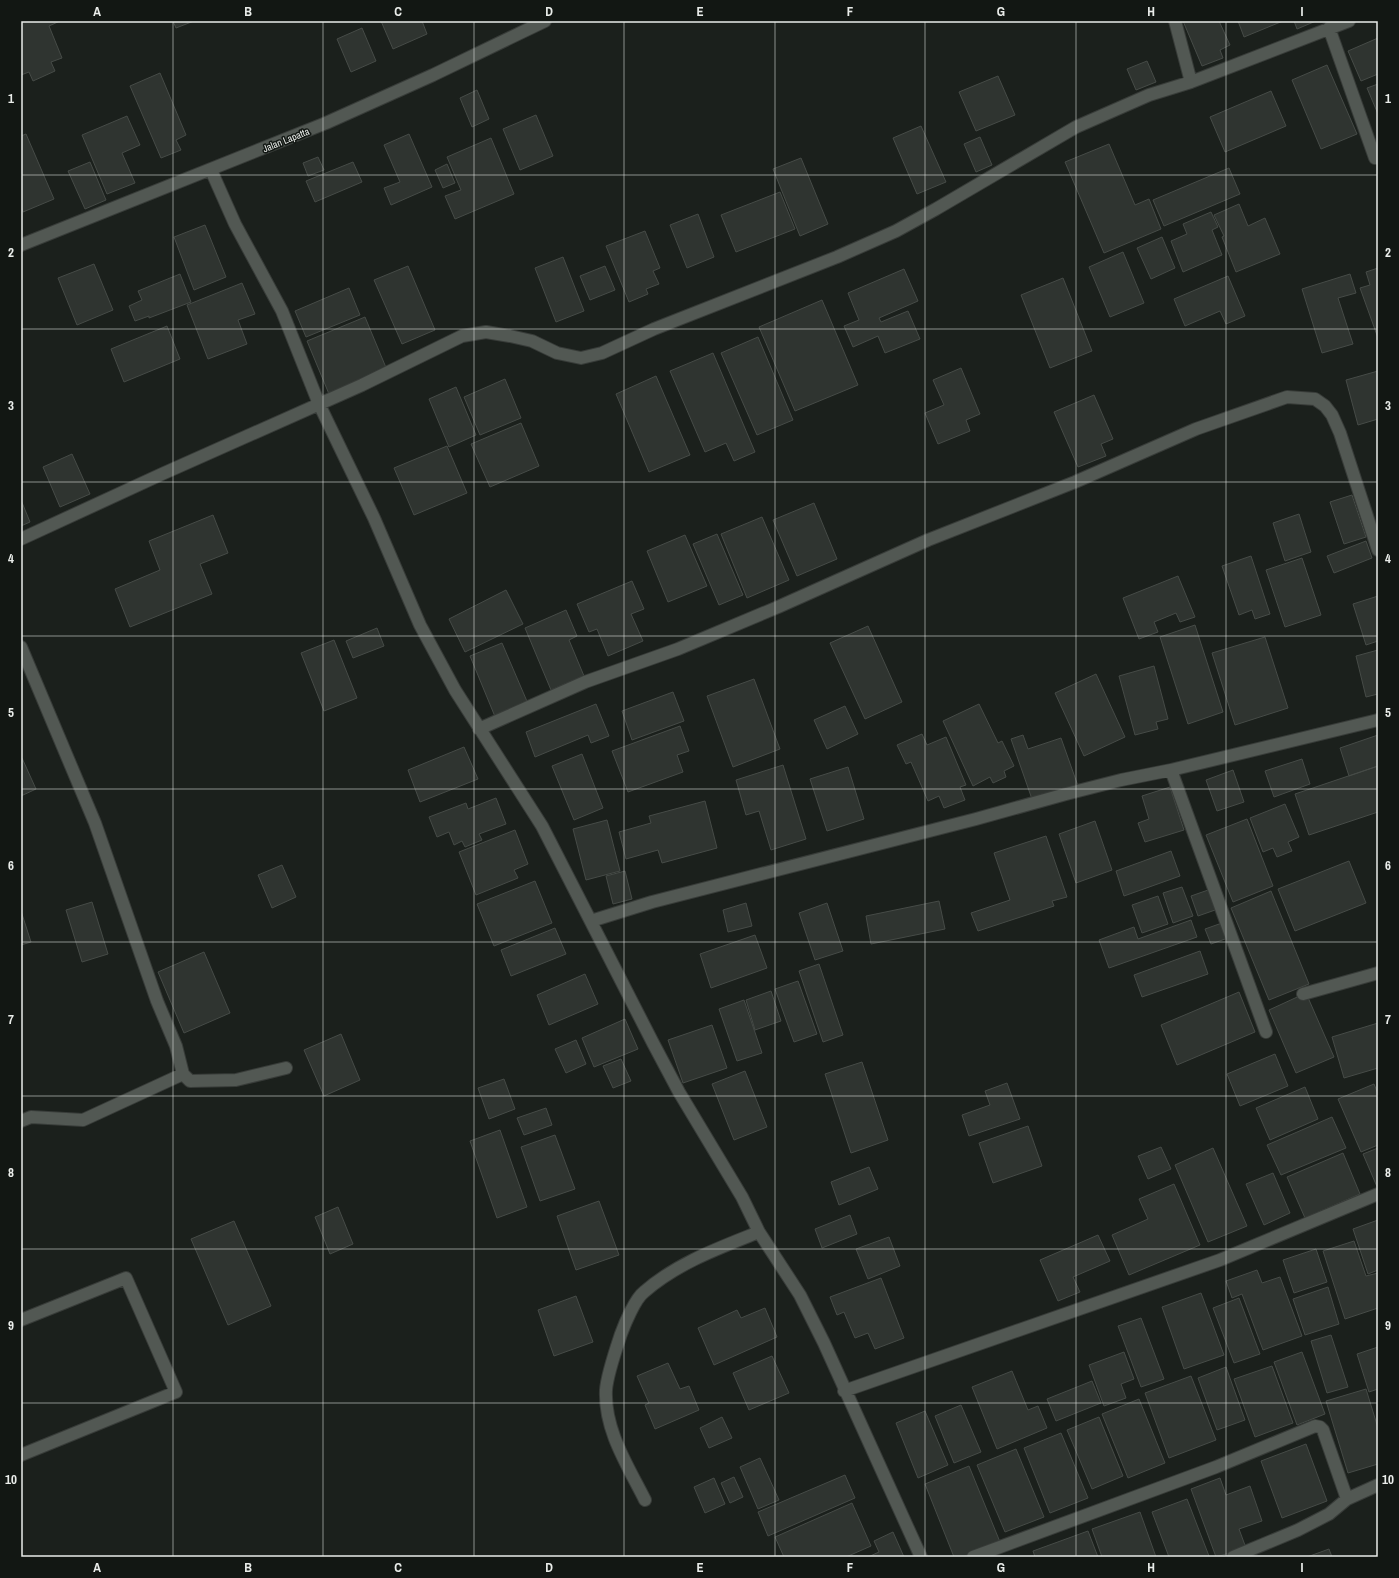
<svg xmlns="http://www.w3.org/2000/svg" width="1399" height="1578" font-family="'Archivo Narrow',sans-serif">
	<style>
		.building { fill: #2f3430; stroke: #464b47 }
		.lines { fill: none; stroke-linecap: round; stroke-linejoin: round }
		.minor-casing { stroke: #383c39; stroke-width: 14 }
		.minor { stroke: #525853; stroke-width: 12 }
		.grid { fill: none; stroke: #eaedea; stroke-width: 1; stroke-opacity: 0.55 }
		.labels { text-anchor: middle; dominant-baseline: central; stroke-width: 3; stroke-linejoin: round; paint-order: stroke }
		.street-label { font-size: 10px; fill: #eaedea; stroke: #121713 }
		.neatline { fill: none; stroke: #eaedea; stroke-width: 1.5 }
		.grid-label { font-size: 13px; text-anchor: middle; font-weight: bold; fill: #eaedea }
	</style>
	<rect width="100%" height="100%" fill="#1b201c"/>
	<path class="building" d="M21,21H60L49,26L62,58L51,62L55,71L33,81L29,72L21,75Z
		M173,21H194L176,28Z
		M381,21H422L427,34L393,49Z
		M1183,21H1219L1230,45L1220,50L1223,58L1202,66Z
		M1238,21H1283L1244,37Z
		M1294,21H1316L1297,29Z
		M362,28L376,61L351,72L337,39Z
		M1378,38V74L1361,81L1348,51Z
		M1147,61L1156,82L1136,90L1127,69Z
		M1327,65L1357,134L1321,149L1292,80Z
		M160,73L186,135L176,140L181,150L161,158L130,86Z
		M998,76L1015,115L976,131L959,92Z
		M1378,84V114L1367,88Z
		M477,90L489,119L472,127L460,98Z
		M1271,91L1286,126L1225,152L1210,117Z
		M536,115L553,156L520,170L503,129Z
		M127,116L140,145L122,153L135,183L107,194L82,135Z
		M921,126L946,182L917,194L893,138Z
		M26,134L54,199L23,212L21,206V136Z
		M409,134L432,187L391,205L384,188L400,182L384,145Z
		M980,137L992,165L976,172L964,144Z
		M491,138L514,194L455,219L445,196L461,190L447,157Z
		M1109,144L1135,205L1149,199L1161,229L1104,253L1065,162Z
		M318,157L324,170L308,176L303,163Z
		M801,158L828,224L800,236L773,169Z
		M90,162L106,200L85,209L68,171Z
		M353,162L362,182L315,202L306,181Z
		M447,164L455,183L443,188L435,170Z
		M1229,168L1240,194L1164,226L1153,200Z
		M780,192L795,229L736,252L721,215Z
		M1239,204L1248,226L1265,218L1280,254L1236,272L1222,237L1224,236L1214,215Z
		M1211,212L1218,227L1212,230L1222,255L1183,272L1171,241L1187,234L1183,224Z
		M698,214L714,257L687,268L670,225Z
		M205,225L226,277L194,290L174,237Z
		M645,231L660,268L653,271L659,284L646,289L648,294L629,302L606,246Z
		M1162,237L1175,268L1151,279L1137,248Z
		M1123,252L1144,303L1110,317L1089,267Z
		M563,257L584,311L556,322L535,268Z
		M94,264L113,310L77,325L58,278Z
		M408,266L435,330L402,344L374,280Z
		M605,266L615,290L590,300L580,276Z
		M1378,268V338L1360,288L1370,285L1366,272Z
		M904,269L918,301L879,318L881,322L908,311L920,339L885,353L878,336L853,347L844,326L859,320L848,293Z
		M180,274L191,302L149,318V316L135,321L129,306L142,300L138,291Z
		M1350,274L1356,293L1338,298L1353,344L1322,353L1302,289Z
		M1228,276L1245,316L1226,324L1220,311L1185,326L1174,299Z
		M1063,278L1092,351L1050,368L1021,295Z
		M242,283L255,314L238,320L247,344L208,359L187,305Z
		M349,288L360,315L306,337L295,311Z
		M822,300L858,385L795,411L759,327Z
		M365,317L387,370L329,394L307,341Z
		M167,326L180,359L124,382L111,349Z
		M758,337L793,420L757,435L721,353Z
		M713,353L755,452L734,461L726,443L705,452L670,371Z
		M961,368L980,414L966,420L970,431L938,444L925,413L944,405L933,380Z
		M1378,371V419L1358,425L1346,380Z
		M656,376L690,455L649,472L616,394Z
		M505,379L521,418L480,435L464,397Z
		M456,387L476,435L449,447L429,399Z
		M1094,395L1113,439L1101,444L1106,456L1078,467L1054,412Z
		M521,423L539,466L490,487L471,444Z
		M447,446L467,493L414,515L394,468Z
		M72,454L90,494L60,507L43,467Z
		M1352,495L1366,537L1344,544L1330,502Z
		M21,500L30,522L21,526Z
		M814,503L837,559L797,576L773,520Z
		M1299,514L1311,552L1285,561L1273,523Z
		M213,515L228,553L200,564L212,594L130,627L115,589L160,570L149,541Z
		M762,517L789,580L747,598L721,534Z
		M717,534L743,595L719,605L693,544Z
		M685,535L707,586L668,602L647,551Z
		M1366,541L1372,558L1334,573L1327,556Z
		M1251,556L1270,614L1255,619L1252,610L1239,615L1222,566Z
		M1302,558L1321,615L1285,627L1266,570Z
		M1178,576L1195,617L1180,622L1176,613L1154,622L1158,632L1139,639L1123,598Z
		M632,581L644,609L631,614L643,641L608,656L597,629L589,632L577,604Z
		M506,590L523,624L465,652L449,619Z
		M1378,596V641L1366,645L1353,604Z
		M566,610L577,636L569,640L584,676L551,690L525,628Z
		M1195,625L1223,712L1188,724L1160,637Z
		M868,626L902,702L865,719L830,643Z
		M377,628L384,646L353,658L346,641Z
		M1265,637L1288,708L1235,725L1212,653Z
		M334,640L357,698L324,711L301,653Z
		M502,643L529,706L496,719L470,656Z
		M1378,650V694L1366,697L1356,656Z
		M1154,666L1168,719L1156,722L1158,729L1135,735L1119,676Z
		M1096,674L1125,737L1084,756L1055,693Z
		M754,679L780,749L733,767L707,696Z
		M673,692L684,721L632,740L622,711Z
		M596,704L609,736L591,743L588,735L535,757L526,732Z
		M979,704L998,743L1002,741L1014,766L1004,771L1006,777L993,783L990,777L973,786L943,721Z
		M845,706L858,734L827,749L814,720Z
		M680,726L689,751L677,755L683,772L628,792L612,751Z
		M922,734L927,745L946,737L966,785L960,787L965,800L944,808L939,796L928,801L911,762L906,764L897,745Z
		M1023,735L1028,749L1061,738L1078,786L1033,802L1011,739Z
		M1378,735V766L1349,776L1340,748Z
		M464,747L478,779L420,802L408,770Z
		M582,754L603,808L574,820L552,766Z
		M22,758L36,789L21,796V759Z
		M1302,759L1310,784L1274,797L1265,771Z
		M783,765L806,839L771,850L759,811L746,815L736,780Z
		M1378,766V812L1309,835L1295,794Z
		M848,767L864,819L827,831L810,779Z
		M1233,770L1244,802L1217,811L1206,780Z
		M1170,787L1184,830L1145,842L1138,823L1149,819L1142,796Z
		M496,798L506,824L479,834L482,840L465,847L462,841L454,845L449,832L437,837L429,817L466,803L468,809Z
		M705,801L717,848L662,863L658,850L626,859L619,832L651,823L649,816Z
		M1285,804L1299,837L1288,842L1292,851L1277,857L1273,848L1263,852L1250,818Z
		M1247,819L1273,886L1233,902L1206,835Z
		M607,820L620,871L586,880L573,829Z
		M1095,821L1112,870L1076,883L1059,834Z
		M515,830L528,864L514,870L518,878L476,895L459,852Z
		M1046,836L1067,897L1052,901L1054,906L978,931L971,913L1010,900L994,853Z
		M1171,851L1180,876L1124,896L1116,871Z
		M1349,861L1366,903L1295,931L1278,889Z
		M282,865L296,897L272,908L258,875Z
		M625,871L632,899L613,904L606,876Z
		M535,881L552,923L494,946L477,904Z
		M1182,887L1193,916L1173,923L1163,893Z
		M1211,889L1218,909L1198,916L1191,896Z
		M1271,891L1309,984L1269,1000L1231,908Z
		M1158,896L1168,924L1142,933L1132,905Z
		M939,901L945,929L871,944L866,916Z
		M92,902L108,954L82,962L66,910Z
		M746,903L752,926L728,932L723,910Z
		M827,903L843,951L815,960L799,913Z
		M21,911L31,942L21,945Z
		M1191,920L1197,937L1109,968L1099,940L1134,927L1138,939Z
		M1222,923L1228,938L1211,944L1205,929Z
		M555,928L566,954L511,976L501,950Z
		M755,935L767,968L711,988L700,954Z
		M1200,951L1208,974L1142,997L1134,975Z
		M204,952L230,1013L184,1033L158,972Z
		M819,964L843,1035L823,1042L799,971Z
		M585,974L598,1004L549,1025L537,995Z
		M798,981L817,1034L794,1042L775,989Z
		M771,991L781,1021L755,1030L746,1000Z
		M1239,992L1255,1032L1177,1065L1161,1025Z
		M1306,993L1334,1057L1296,1073L1269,1010Z
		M744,1000L762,1053L737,1061L719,1009Z
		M625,1019L638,1049L594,1067L582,1038Z
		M1378,1023V1068L1344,1078L1332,1037Z
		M712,1025L727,1068L683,1083L668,1040Z
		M341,1034L360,1080L324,1096L304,1050Z
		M576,1040L586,1064L566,1073L555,1049Z
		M1275,1054L1288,1086L1240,1106L1227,1074Z
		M621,1059L631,1081L613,1088L603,1066Z
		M862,1062L888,1140L851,1153L825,1074Z
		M745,1071L767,1127L734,1140L712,1084Z
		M504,1079L515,1109L489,1119L478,1088Z
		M1007,1083L1020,1119L969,1136L962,1115L990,1105L985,1091Z
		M1374,1084L1378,1094V1145L1361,1152L1338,1099Z
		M1305,1087L1318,1119L1270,1140L1256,1108Z
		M546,1108L552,1125L524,1135L517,1118Z
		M1332,1117L1346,1148L1281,1175L1267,1145Z
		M1028,1126L1042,1166L993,1183L979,1143Z
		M500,1130L527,1207L497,1218L470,1141Z
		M555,1135L575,1189L540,1201L521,1147Z
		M1161,1147L1171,1169L1148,1179L1138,1156Z
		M1213,1148L1247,1226L1208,1242L1175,1165Z
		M1378,1148V1189L1363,1154Z
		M1343,1153L1360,1194L1305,1218L1287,1177Z
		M869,1167L878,1189L839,1205L831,1182Z
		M1273,1173L1290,1213L1264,1225L1246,1184Z
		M1174,1184L1200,1245L1129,1275L1112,1235L1148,1219L1139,1199Z
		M599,1201L619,1255L576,1270L557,1216Z
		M338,1207L353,1244L330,1254L315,1217Z
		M850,1215L857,1234L822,1248L815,1229Z
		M1378,1220V1270L1368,1274L1353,1229Z
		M234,1221L271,1306L228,1325L191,1239Z
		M1098,1235L1110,1261L1073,1277L1080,1292L1058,1301L1040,1260Z
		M889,1237L900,1266L868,1279L856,1249Z
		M1354,1241L1366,1276L1378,1273V1308L1345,1319L1323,1251Z
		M1316,1249L1327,1282L1294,1293L1283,1260Z
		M1257,1270L1262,1283L1280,1277L1302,1336L1263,1350L1242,1294L1232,1298L1226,1281Z
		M881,1278L904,1338L875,1349L868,1333L855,1338L844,1312L837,1315L830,1297Z
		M1328,1287L1339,1324L1305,1335L1293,1299Z
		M1201,1293L1224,1355L1184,1369L1162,1307Z
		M576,1296L593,1342L554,1356L538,1310Z
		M1239,1298L1260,1354L1234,1363L1213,1308Z
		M765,1308L777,1337L714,1365L698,1328L737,1310L741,1318Z
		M1141,1318L1164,1379L1141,1387L1118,1326Z
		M1331,1335L1348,1387L1327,1393L1311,1341Z
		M1378,1347V1389L1369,1392L1357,1354Z
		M1124,1352L1134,1379L1121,1384L1126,1398L1104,1406L1089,1365Z
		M1302,1352L1325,1414L1297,1425L1274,1362Z
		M772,1356L789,1393L749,1410L733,1373Z
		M668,1363L680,1389L689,1386L699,1410L655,1429L645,1405L649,1403L637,1376Z
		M1272,1366L1293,1423L1255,1437L1234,1379Z
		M1226,1367L1245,1420L1217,1430L1198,1378Z
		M1012,1371L1028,1410L1038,1406L1047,1428L997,1449L972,1387Z
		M1191,1376L1216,1440L1169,1458L1145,1393Z
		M1092,1381L1101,1403L1056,1421L1047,1399Z
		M1366,1389L1378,1428V1464L1348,1473L1326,1401Z
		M1139,1399L1165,1463L1128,1478L1102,1414Z
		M961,1405L981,1452L954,1463L935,1416Z
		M925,1411L948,1465L918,1478L896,1423Z
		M722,1417L732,1438L709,1448L700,1428Z
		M1099,1417L1123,1476L1092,1489L1067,1430Z
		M1061,1433L1088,1498L1050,1513L1024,1448Z
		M1306,1444L1327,1501L1282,1518L1261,1461Z
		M1016,1449L1044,1517L1005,1532L977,1465Z
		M760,1458L779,1500L758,1509L740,1467Z
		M969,1466L1000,1542L963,1557H954L925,1484Z
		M845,1475L855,1498L768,1536L758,1512Z
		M734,1477L743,1497L730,1503L721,1483Z
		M714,1478L725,1504L705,1513L694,1487Z
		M1220,1478L1226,1495L1250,1486L1262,1521L1239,1529L1246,1548L1216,1557L1191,1489Z
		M1187,1499L1209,1556L1207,1557H1169L1152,1512Z
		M852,1503L871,1546L846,1557H784L775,1537Z
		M1140,1512L1156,1557H1102L1092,1529Z
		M1088,1531L1098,1557H1035L1033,1551Z
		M893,1532L904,1557H868L879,1552L874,1541Z
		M1329,1549L1332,1557H1307Z"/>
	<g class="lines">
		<g class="minor-casing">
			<path id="minor" d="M1175,21L1191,82
				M1329,28L1375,158
				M211,170L235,224L282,311L319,404L374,518L420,625L455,690L542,826L653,1043L679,1092L742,1197L759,1232L800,1295L824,1343L921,1557
				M21,245L326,123L433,75L545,21
				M21,539L162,474L362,385L462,336L486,332L510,336L532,341L557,353L581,358L602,353L654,329L837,257L896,231L936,209L1076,127L1149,95L1191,82L1349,21
				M21,647L95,823L157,1001L176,1046L183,1074L83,1120L31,1117L21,1121
				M479,729L585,682L678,649L778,607L928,540L1075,482L1196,429L1287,397L1315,399L1325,406L1332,415L1340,433L1378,550
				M1171,770L1266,1032
				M591,921L652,902L976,819L1066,794L1121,780L1171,770L1378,720
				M1303,994L1378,973
				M183,1074L190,1081L236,1080L286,1068
				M21,1320L126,1278L176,1392L21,1455
				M844,1391L1220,1260L1378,1194
				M645,1500C628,1466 604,1430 606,1390C607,1375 616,1349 621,1334C625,1323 635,1299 644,1292C677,1263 719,1248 759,1232
				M973,1557L1216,1467L1315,1426L1320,1427L1323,1430L1347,1499
				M1233,1557L1298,1530L1329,1514L1347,1499L1378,1485"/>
		</g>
		<use href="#minor" class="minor"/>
	</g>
	<path class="grid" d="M173,21V1557M323,21V1557M474,21V1557M624,21V1557M775,21V1557M925,21V1557M1076,21V1557M1226,21V1557M21,175H1378M21,329H1378M21,482H1378M21,636H1378M21,789H1378M21,942H1378M21,1096H1378M21,1249H1378M21,1403H1378"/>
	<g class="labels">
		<g class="street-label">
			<text transform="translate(286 140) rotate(-22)">Jalan Lapatta</text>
		</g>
	</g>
	<rect width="1399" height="1578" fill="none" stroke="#121713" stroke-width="44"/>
	<rect x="22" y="22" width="1355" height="1534" class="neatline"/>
	<g class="grid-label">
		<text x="97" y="16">A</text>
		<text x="248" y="16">B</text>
		<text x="398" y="16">C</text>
		<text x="549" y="16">D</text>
		<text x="700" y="16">E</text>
		<text x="850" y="16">F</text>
		<text x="1001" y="16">G</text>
		<text x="1151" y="16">H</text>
		<text x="1302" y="16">I</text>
		<text x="11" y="103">1</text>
		<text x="1388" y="103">1</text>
		<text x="11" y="257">2</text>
		<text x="1388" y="257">2</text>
		<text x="11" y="410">3</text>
		<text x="1388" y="410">3</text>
		<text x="11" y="563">4</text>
		<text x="1388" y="563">4</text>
		<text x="11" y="717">5</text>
		<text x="1388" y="717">5</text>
		<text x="11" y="870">6</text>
		<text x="1388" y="870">6</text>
		<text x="11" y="1024">7</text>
		<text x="1388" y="1024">7</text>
		<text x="11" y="1177">8</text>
		<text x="1388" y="1177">8</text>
		<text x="11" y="1330">9</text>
		<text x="1388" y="1330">9</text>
		<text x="11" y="1484">10</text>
		<text x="1388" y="1484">10</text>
		<text x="97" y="1572">A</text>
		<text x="248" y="1572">B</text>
		<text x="398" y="1572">C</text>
		<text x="549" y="1572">D</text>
		<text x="700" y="1572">E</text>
		<text x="850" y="1572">F</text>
		<text x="1001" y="1572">G</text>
		<text x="1151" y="1572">H</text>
		<text x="1302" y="1572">I</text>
	</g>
</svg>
